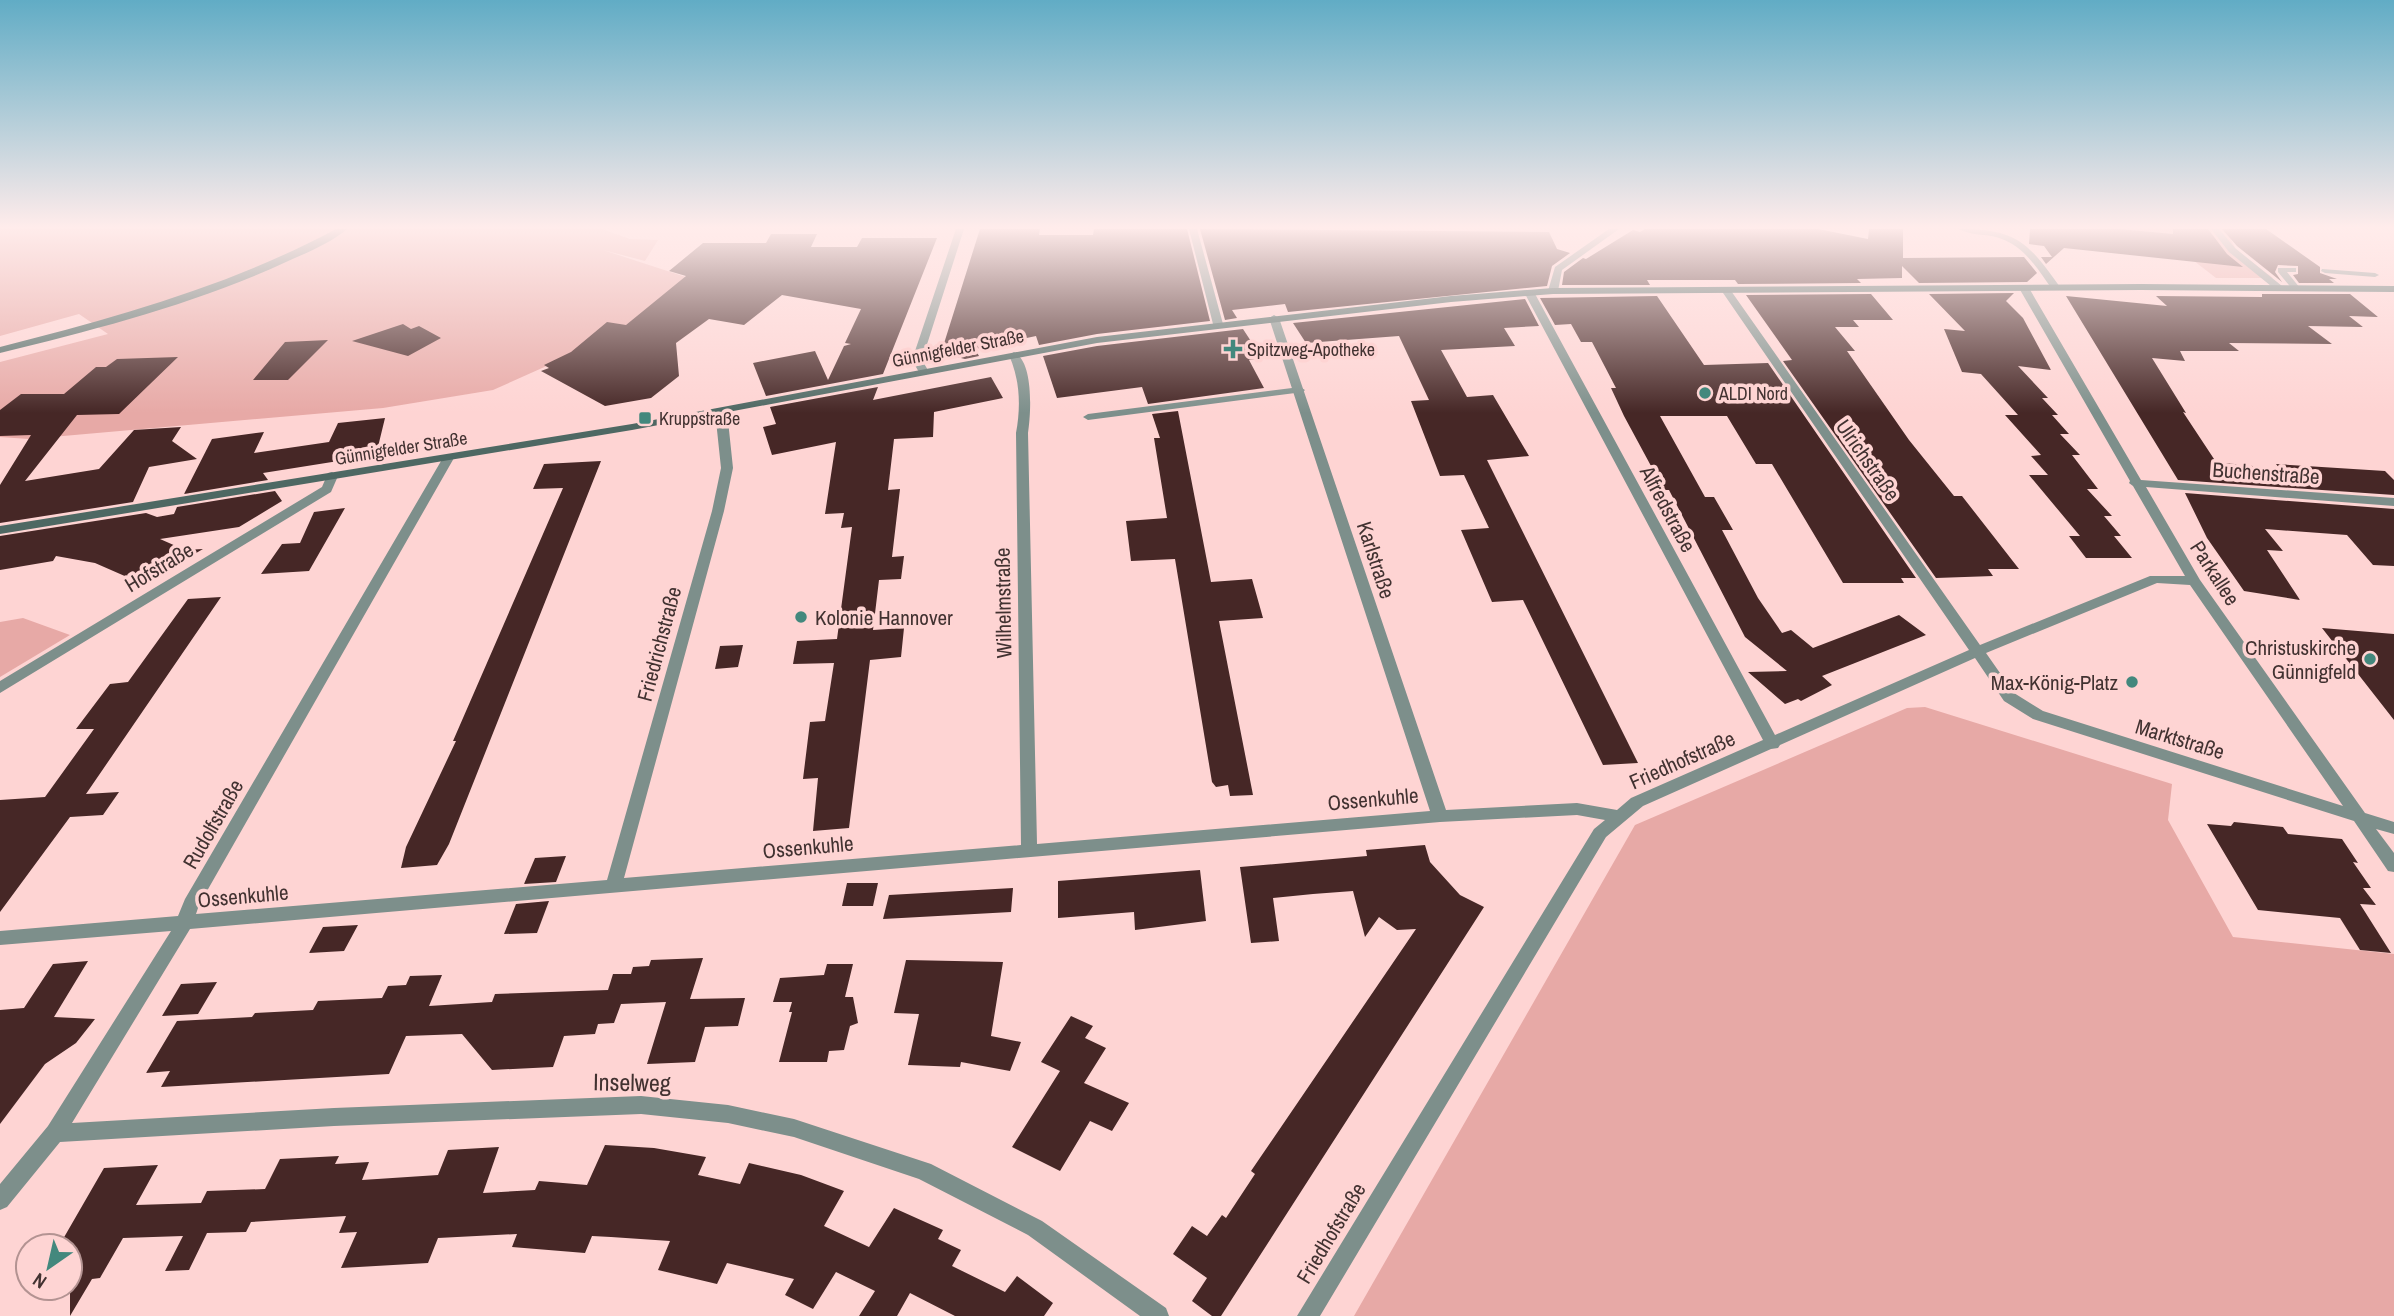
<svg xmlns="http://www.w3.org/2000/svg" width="2394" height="1316" font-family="'Archivo Narrow',sans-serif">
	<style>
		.green { fill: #e7a9a6 }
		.building { fill: #462726 }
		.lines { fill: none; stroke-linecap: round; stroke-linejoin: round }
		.lane { fill: #7d8f8b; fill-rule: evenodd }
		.street { fill: #7d8f8b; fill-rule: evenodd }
		.secondary { fill: #4e6863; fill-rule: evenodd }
		.poi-dot { fill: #43887d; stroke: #fed4d3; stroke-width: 2.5 }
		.labels { text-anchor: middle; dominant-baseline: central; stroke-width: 7; stroke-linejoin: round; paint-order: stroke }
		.far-street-label { font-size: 18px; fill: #423231; stroke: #fed4d3 }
		.far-poi-label { font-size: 18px; fill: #423231; stroke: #fed4d3; text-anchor: start }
		.street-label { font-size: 21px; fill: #423231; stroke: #fed4d3 }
		.poi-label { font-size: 21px; fill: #423231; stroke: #fed4d3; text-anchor: end }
		.near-street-label { font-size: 24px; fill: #423231; stroke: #fed4d3 }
	</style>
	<rect width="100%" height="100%" fill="#fed4d3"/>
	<path class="green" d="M0,229H602L630,239L658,240L645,261L603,250L698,281L634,327L493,390L383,408L29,439L0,437V362L108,334L79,314L0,336Z
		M2120,229H2226L2236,250L2273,278H2216L2158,233Z
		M23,618L70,635L0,677V622Z
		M1925,707L2172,784L2168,820L2233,937L2394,954V1316H1354L1635,825L1907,708Z"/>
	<path class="building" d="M980,229H1040L1039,235H1093L1094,229H1187L1210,321L1097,334L1039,345L1036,336L975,349L979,356L965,359L941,353Z
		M1200,229L1549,232L1557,249L1570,253L1552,266L1547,286L1288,312L1285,304L1232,310L1237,318L1225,320Z
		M1645,229H1818L1868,239L1869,229H1903V258L2024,257L2037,273L2027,282L1919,283L1902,266V278L1857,279L1861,283L1738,284L1735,280H1647L1650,285H1562L1564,272L1583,258L1586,259L1633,230L1640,232Z
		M2030,229H2120L2173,234V229H2208L2227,254L2243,267L2064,248L2046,264L2041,257H2052L2044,246L2029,244Z
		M2222,229H2266L2320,267V273L2337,279H2329L2334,283H2299L2293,275L2298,274V266L2278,265L2275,272L2282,282L2237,246Z
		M771,234H817L811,247H857L862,238H937L883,374L766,396L753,363L815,351L828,380L844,346L851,344L845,343L861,309L782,295L744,325L709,319L676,343L679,376L651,398L605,406L541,371L549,368L544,365L571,352L607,322L626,325L686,276L669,271L703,243H766Z
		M2014,293L2006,301L2023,318L2051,370L2018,366L2048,398H2042L2058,415H2052L2069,434H2060L2080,455H2072L2098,489H2087L2112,516H2104L2121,536H2114L2132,558H2086L2069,536H2080L2029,475H2048L2031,456L2041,455L2005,415H2018L1981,374L1962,372L1944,329L1965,331L1929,294Z
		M1871,294L1893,320H1853L1859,327H1835L1855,351H1847L1909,440L1954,496H1962L2019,569H1988L1993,576L1936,578L1783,361L1792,360L1746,295Z
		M2262,294H2350L2378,317L2349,316L2363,327L2308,326L2332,344L2229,343L2239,351H2180L2185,361L2152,358L2186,413L2183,412L2216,462L2280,469L2276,464L2385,471L2394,480V495L2178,480L2066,296L2167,306L2156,296L2262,297Z
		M1657,296L1704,365L1768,363L1916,578H1901L1904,583H1843L1772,464H1756L1727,416H1660L1705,497H1714L1733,530H1722L1758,598L1782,633L1791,630L1813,648L1899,615L1926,635L1822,676L1832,685L1801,701L1798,699L1785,704L1748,672L1787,671L1745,637L1669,490H1664L1624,416L1611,388H1616L1592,342H1581L1571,324L1555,325L1540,298Z
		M1525,299L1539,326L1504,328L1515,346L1441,350L1467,397L1493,395L1529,456L1487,460L1638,763L1603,765L1523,600L1492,602L1461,530L1489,528L1464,475L1440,476L1411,401L1429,400L1399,336L1306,343L1293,323Z
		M403,324L411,329L419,326L441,338L408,356L352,341Z
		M1243,329L1262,358L1249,360L1264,388L1148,404L1142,387L1057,398L1043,356L1097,346Z
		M328,340L288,380H253L285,342Z
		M178,357L119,414L77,415L25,481L99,469L134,430L181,427L172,441L197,459L149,467L133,502L0,523V485L31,435L0,436V410L21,394H64L96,367H106L117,359Z
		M991,377L1003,398L934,412L933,437L894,439L888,490L900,489L892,557L904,556L901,579L879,580L873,630L904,628L901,657L870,660L849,828L813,831L818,778L803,779L810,722L825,721L834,663L793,664L797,641L837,639L852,527L841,528L844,513L825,514L836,442L772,455L763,427L776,424L770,407L878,387L873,400Z
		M1178,411L1211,582L1252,579L1263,618L1219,621L1253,795L1230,796L1228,785L1216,787L1212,782L1175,559L1131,561L1126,521L1167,518L1154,438H1160L1152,414Z
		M385,418L376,455L263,473L268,480L184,494L212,439L264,432L254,453L329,442L338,423Z
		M601,461L449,844L437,865L401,868L406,847L456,741H453L563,488L533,489L544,464Z
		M275,491L282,501L239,527L160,539L185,550L203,549L143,584L95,563L56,556L53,561L0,570V536L146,513L157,517L174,514L177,507Z
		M2185,493L2394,509V566L2373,565L2347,535L2265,529L2283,551L2267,550L2300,600L2244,591L2207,538Z
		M345,508L309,571L261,574L282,544L300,543L314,512Z
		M221,597L86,794L119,792L103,815L70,817L0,912V800L45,797L94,729H76L110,684L128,682L188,599Z
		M2322,628L2394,634V720Z
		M743,645L738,667L715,669L720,646Z
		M2234,822L2283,827L2288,834L2342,839L2358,863L2353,862L2371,888H2363L2376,905L2360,904L2391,953L2360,950L2340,918L2258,910L2207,824L2231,826Z
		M1425,845L1430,862L1460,895L1484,907L1221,1316H1212L1192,1301L1207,1278L1173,1254L1192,1226L1207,1236L1222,1215L1226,1218L1255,1174L1251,1171L1416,929L1397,930L1379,917L1365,937L1353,891L1313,894L1273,898L1279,941L1251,943L1240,867L1367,856L1366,850Z
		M566,856L556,882L524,884L535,858Z
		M1200,870L1206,921L1135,930L1134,912L1058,918V881Z
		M847,883H878L873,906H842Z
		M1013,888L1011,912L883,919L889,895Z
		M549,901L537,933L504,934L516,904Z
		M358,925L344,951L309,953L323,927Z
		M703,958L690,999L745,998L738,1026L705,1027L695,1062L647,1064L666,1002L621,1004L614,1023L598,1024L595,1034L564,1036L553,1067L492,1070L462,1034L406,1036L389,1074L161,1087L170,1071L146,1073L177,1021L252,1017L255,1013L313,1010L318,1001L382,998L388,986L406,985L410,976L442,975L429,1006L492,1002L495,994L608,990L613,974H631L633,967L649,966L651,960Z
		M906,960L1003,962L991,1036L1021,1042L1010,1071L961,1062L960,1067L908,1065L919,1014L894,1013Z
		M88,961L54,1017L95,1019L76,1043L45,1064L0,1124V1010L24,1008L53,964Z
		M827,964H853L845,997H853L858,1023L850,1026L844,1050L829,1051L827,1062H779L792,1012H789L792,1002H773L780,978L824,975Z
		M217,982L198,1014L162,1016L181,984Z
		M1071,1016L1093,1026L1085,1038L1106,1048L1084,1083L1129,1103L1112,1131L1090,1121L1060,1171L1012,1147L1060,1071L1041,1062Z
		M605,1145L654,1148L706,1157L698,1175L740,1184L749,1163L801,1175L844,1191L824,1226L869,1247L894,1208L943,1230L938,1239L961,1250L952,1266L1005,1292L1017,1276L1053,1303L1044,1316H955L910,1293L897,1316H859L875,1291L836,1272L813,1309L785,1295L794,1279L727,1263L717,1284L658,1270L670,1241L611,1237L592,1236L585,1253L512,1247L517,1234L438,1238L428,1263L341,1268L357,1232L339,1233L346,1216L251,1222L246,1232L207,1233L189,1270L165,1271L183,1236L123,1238L100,1278L92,1279L70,1316V1246H59L104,1168L158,1165L136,1205L201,1203L207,1191L265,1189L280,1159L339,1156L335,1164L369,1162L362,1180L438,1175L448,1150L499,1147L483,1193L535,1190L539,1181L587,1185Z"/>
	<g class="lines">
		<path class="lane" d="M2211,229H2219L2235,248L2282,286V290H2276L2229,252Z
			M2278,268H2296V272H2287L2300,288L2299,290H2293L2278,272Z
			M2322,269L2375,273L2379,275L2375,277L2325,273L2321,271Z
			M1300,387L1305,390L1303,392L1088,420L1083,417L1088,414Z"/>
		<path class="street" d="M956,229H964L922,360L929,372L924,375L920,374L912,360Z
			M1189,229H1197L1223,324L1222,326L1213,324Z
			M1609,229H1619L1562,270L1558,291L1550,293L1548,291L1555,267Z
			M1959,229C2016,229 2028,242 2060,287L2052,289C2037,268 2023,244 1996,237C1984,234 1969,235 1959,229Z
			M2021,286L2029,288L2141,480L2394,498V506L2146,487L2200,580L2365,813L2394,822V834L2376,829L2394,853V872L2388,871L2354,821L2033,719L2004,701L1975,658L1780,745L1778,748L1771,749L1643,806L1606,837L1320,1316H1297L1594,829L1605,820L1577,815L1440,822L190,929L72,1123L334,1108L641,1096L728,1105L794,1119L931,1164L1042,1221L1166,1308L1169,1316H1140L1028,1235L919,1179L794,1137L728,1123L641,1114L334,1126L60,1142L7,1207L0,1210V1184L48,1126L171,931L0,945V931L178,916L185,899L444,456H452L454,458L199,905L196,914L607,880L712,511L721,468L715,411L721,408L727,411L733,468L724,511L624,878L1021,845L1016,433C1021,406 1020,380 1009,355L1014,352C1034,362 1031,413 1028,433L1037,844L1430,811L1269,318L1274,315L1279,318L1446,810L1577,803L1617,810L1631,798L1763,740L1524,292L1526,290L1534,292L1775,735L1969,650L1721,290L1723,288H1729L1980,645L2150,576H2185L2133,486L2129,483L2130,481L2019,288ZM2157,583L2190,585L2343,806L2043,711L2014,693L1986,653Z
			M332,472L338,476L331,492L0,693V681L322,487L328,473Z"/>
		<path class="secondary" d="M336,229H347C331,243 306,253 286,262C195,304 97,329 0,353V347C116,317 230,286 336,229Z
			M2141,284L2394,286V292L2141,290L1553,294L1451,302L1097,343L632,430L0,534V526L632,424L1097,337L1451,296L1553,288Z"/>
	</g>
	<linearGradient id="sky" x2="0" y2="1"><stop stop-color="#61acc5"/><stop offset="0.55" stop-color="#ffeceb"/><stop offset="1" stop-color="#ffeceb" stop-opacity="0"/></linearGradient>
	<rect width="2394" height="413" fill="url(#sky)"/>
	<g class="poi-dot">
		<path d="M1229.5 338.5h7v7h7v7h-7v7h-7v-7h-7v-7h7z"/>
		<circle cx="1705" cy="393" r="7"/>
		<rect x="638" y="411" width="14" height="14" rx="3.5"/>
		<circle cx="801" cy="617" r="7"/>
		<circle cx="2370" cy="659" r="7"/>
		<circle cx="2132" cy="682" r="7"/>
	</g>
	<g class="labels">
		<g class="far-street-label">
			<text transform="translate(958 348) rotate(-11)">Günnigfelder Straße</text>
			<text transform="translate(401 448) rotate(-9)">Günnigfelder Straße</text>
		</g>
		<g class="far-poi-label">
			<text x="1247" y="349">Spitzweg-Apotheke</text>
			<text x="1719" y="393">ALDI Nord</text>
			<text x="659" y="418">Kruppstraße</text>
		</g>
		<g class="street-label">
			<text transform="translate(1868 460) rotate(55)">Ulrichstraße</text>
			<text transform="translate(2266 473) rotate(4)">Buchenstraße</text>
			<text transform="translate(1668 509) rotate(62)">Alfredstraße</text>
			<text transform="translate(1376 560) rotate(72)">Karlstraße</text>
			<text transform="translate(159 567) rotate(-31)">Hofstraße</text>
			<text transform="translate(2215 573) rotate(57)">Parkallee</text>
			<text transform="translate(1003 603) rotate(-91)">Wilhelmstraße</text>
			<text transform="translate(659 644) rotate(-75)">Friedrichstraße</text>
			<text transform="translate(2180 739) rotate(17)">Marktstraße</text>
			<text transform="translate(1682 760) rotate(-24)">Friedhofstraße</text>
			<text transform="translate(1373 799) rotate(-5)">Ossenkuhle</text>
			<text transform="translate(213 824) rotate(-60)">Rudolfstraße</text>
			<text transform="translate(808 847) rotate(-5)">Ossenkuhle</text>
			<text transform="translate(243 896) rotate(-5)">Ossenkuhle</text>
			<text transform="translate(1331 1233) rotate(-59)">Friedhofstraße</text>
		</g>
		<g class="poi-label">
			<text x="815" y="617" text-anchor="start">Kolonie Hannover</text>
			<text x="2356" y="647">Christuskirche<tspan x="2356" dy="24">Günnigfeld</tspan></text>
			<text x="2118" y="682">Max-König-Platz</text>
		</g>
		<g class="near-street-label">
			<text transform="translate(632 1082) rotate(1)">Inselweg</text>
		</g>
	</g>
	<g transform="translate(49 1267) rotate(214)"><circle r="33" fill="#fed4d3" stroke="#b39392" stroke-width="2"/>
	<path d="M0-5L12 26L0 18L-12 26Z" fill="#43887d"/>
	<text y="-10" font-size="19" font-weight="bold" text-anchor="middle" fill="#423231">N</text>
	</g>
</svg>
